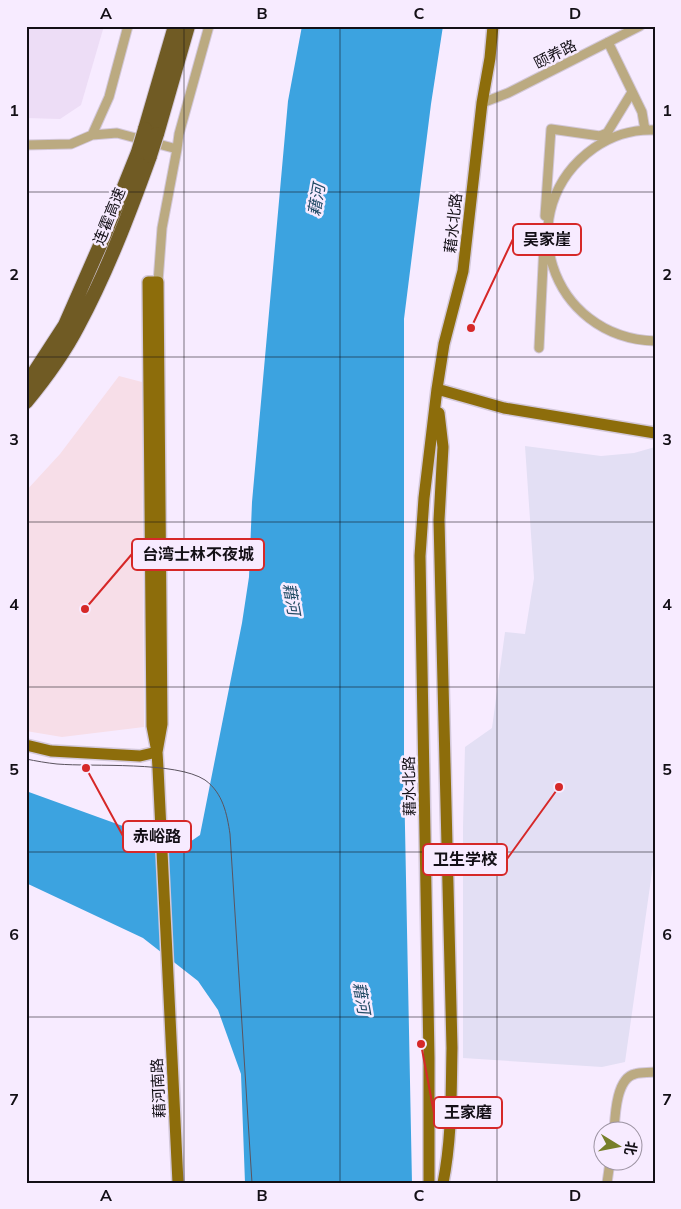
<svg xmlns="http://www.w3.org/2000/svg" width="681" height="1209" font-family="Mulish,'Noto Sans SC',sans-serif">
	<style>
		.commercial { fill: #f7dee8 }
		.built { fill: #edddf6 }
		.education { fill: #e3dff4 }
		.water { fill: #3ca3e0 }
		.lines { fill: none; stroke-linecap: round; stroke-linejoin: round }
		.minor-casing { stroke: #d3c8da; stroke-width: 11 }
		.major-casing { stroke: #d3c8da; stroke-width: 14 }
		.highway-casing { stroke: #d3c8da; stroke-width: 16 }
		.minor { stroke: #bbaa81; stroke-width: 9 }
		.major { stroke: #8d6d0b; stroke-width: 11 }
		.highway { stroke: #705b24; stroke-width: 14 }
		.tram { stroke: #5b545f; stroke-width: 1 }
		.highway-bridge-casing { stroke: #d3c8da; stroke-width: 16; stroke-linecap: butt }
		.highway-bridge { stroke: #705b24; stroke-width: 14 }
		.grid { fill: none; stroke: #130f16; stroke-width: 1; stroke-opacity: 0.55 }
		.labels { text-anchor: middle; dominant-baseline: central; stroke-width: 5; stroke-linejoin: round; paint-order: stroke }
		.street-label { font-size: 15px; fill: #130f16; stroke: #f7ebff }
		.water-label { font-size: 16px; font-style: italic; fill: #234c66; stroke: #f7ebff }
		.leader { fill: none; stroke: #d62828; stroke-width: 2 }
		.callout-dot { fill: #d62828; stroke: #f7ebff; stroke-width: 2 }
		.callout { fill: #f7ebff; stroke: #d62828; stroke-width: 2 }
		.callout-label { font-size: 16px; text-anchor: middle; font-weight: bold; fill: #130f16 }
		.neatline { fill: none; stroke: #130f16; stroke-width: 2 }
		.grid-label { font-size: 16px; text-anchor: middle; font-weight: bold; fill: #130f16 }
	</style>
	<rect width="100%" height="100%" fill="#f7ebff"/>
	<path class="commercial" d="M119,376L142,382L144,727L62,737L26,731V491L60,454Z"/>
	<path class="built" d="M26,26H104L81,105L60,119L26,118Z"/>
	<path class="education" d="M525,446L601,456L634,453L655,447V851L625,1062L602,1067L463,1058V827L465,747L492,728L505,632L525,634L534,578Z"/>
	<path class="water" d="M302,26H443L431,104L404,319V777L412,1183H245L241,1074L218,1010L198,981L143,938L26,883V791L131,829L187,844L200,835L242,623L249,577L252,502L288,101Z"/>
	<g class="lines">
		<g class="minor-casing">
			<path id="minor" d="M608,42L642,112L645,130
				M482,103L508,93L640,26
				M655,130C633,129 611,136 594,148C508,209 550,338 655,341
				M92,135L109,97L128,26
				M26,145L71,144L92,135L117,133L177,149L162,228L158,282
				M177,149L179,134L209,26
				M545,216L551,129L600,136L607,133L632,92
				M539,348L544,244
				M614,1132C615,1116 616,1078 635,1074C641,1072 648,1073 655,1072
				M607,1183L610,1162"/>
		</g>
		<g class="major-casing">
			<path id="major" d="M437,389L504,408L655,433
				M439,413L443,447L439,520L452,1048C451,1093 452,1138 443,1183
				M26,745L51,751L140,756L157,752
				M157,752L152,726L148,282H158L162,724L157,752L158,768L178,1183
				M429,1183V1058L420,556L424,498L437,389L444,344L463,271L482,103L490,58L493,26"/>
		</g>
		<g class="highway-casing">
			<path id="highway" d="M145,129L175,26
				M157,134L188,26
				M26,385L65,325L105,234L138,152
				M26,402C45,379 64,353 78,326C107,272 129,214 150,156"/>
		</g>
		<use href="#minor" class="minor"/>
		<use href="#major" class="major"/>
		<use href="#highway" class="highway"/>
		<path class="tram" d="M26,759C36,761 47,763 57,764C93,767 176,761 205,780C223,793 227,814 230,834L252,1183"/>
		<g class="highway-bridge-casing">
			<path id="highway-bridge" d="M138,152L145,129
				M150,156L157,134"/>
		</g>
		<use href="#highway-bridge" class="highway-bridge"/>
	</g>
	<path class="grid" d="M184,26V1183M340,26V1183M497,26V1183M26,192H655M26,357H655M26,522H655M26,687H655M26,852H655M26,1017H655"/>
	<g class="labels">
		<g class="street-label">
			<text transform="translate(555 54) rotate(-27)">颐养路</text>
			<text transform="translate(109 216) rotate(-68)">连霍高速</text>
			<text transform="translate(453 223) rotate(-84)">藉水北路</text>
			<text transform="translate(409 786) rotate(-91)">藉水北路</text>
			<text transform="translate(158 1088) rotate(-93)">藉河南路</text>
		</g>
		<g class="water-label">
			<text transform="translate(316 200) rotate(-80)">藉河</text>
			<text transform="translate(292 599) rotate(80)">藉河</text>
			<text transform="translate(362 998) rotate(80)">藉河</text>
		</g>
	</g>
	<path class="leader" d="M471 328L513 239M85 609L132 554M86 768L123 836M559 787L507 859M421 1044L434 1113"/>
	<g class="callout-dot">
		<circle cx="471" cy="328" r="5"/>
		<circle cx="85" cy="609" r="5"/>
		<circle cx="86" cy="768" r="5"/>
		<circle cx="559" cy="787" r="5"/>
		<circle cx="421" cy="1044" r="5"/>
	</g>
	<g class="callout">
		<rect x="513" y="224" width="68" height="31" rx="5"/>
		<rect x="132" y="539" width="132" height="31" rx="5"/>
		<rect x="123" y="821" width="68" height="31" rx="5"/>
		<rect x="423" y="844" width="84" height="31" rx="5"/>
		<rect x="434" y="1097" width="68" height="31" rx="5"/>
	</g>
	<g class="callout-label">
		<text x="547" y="245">吴家崖</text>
		<text x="198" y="560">台湾士林不夜城</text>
		<text x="157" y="842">赤峪路</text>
		<text x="465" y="865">卫生学校</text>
		<text x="468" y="1118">王家磨</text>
	</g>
	<rect width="681" height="1209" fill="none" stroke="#f7ebff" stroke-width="55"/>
	<g transform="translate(618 1146) rotate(100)"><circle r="24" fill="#f7ebff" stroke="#9c93a2"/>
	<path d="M0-4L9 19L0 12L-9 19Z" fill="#777f2a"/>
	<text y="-8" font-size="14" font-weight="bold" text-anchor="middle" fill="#130f16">北</text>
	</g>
	<rect x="28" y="28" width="626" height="1154" class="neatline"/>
	<g class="grid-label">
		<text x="106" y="19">A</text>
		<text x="262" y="19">B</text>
		<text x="419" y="19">C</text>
		<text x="575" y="19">D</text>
		<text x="14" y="116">1</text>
		<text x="667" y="116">1</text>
		<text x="14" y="280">2</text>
		<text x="667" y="280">2</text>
		<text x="14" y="445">3</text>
		<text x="667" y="445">3</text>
		<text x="14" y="610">4</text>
		<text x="667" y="610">4</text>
		<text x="14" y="775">5</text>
		<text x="667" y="775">5</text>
		<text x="14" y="940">6</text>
		<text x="667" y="940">6</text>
		<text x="14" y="1105">7</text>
		<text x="667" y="1105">7</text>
		<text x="106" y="1201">A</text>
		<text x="262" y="1201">B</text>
		<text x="419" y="1201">C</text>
		<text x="575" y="1201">D</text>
	</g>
</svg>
